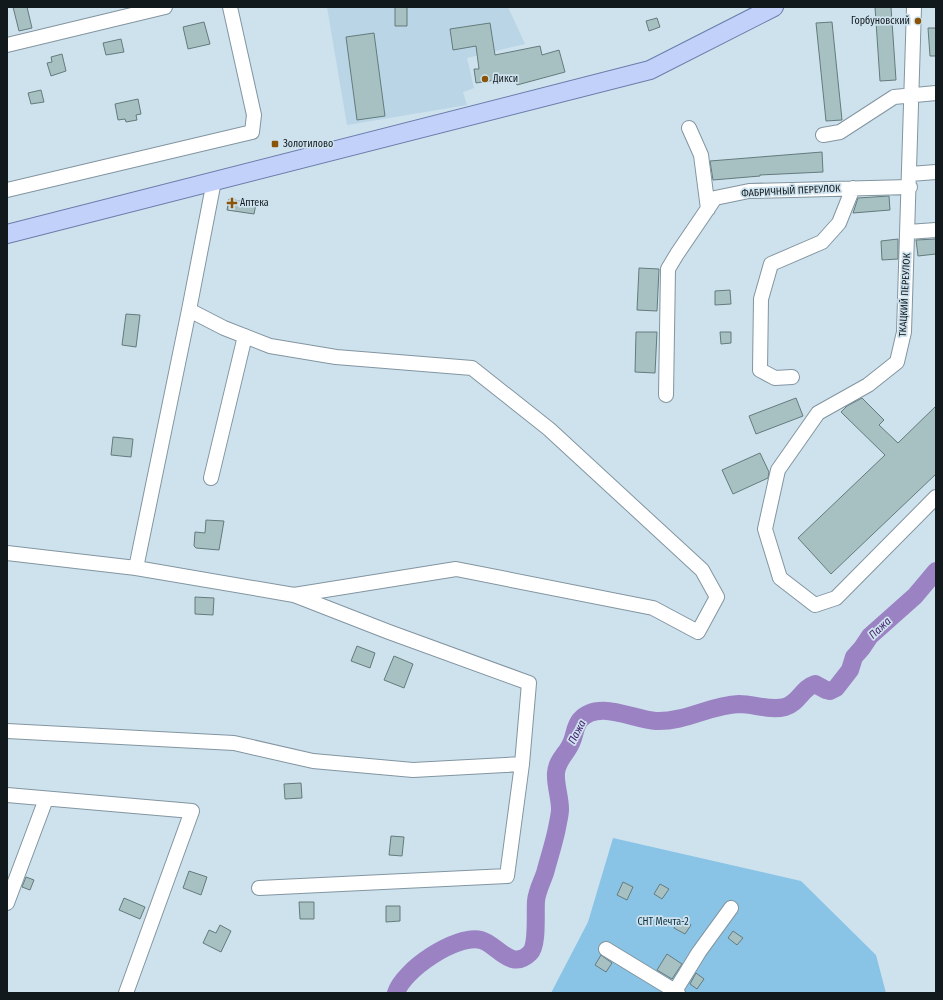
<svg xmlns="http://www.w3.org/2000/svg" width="943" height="1000" font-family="'Fira Sans Condensed',sans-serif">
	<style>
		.built { fill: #bad5e5 }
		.green { fill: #89c4e6 }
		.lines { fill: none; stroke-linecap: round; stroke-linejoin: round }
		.river { stroke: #9b82c2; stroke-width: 18 }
		.building { fill: #a7c0c2; stroke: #647b7d }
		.minor-casing { stroke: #8295a0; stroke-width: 16 }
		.major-casing { stroke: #697daa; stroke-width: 20 }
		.minor { stroke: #fff; stroke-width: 14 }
		.major { stroke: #c2d1fa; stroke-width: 18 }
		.poi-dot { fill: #8b5307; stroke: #cee2ee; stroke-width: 1.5 }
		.labels { text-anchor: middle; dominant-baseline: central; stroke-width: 3.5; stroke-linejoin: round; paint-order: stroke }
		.poi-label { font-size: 10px; fill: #11191d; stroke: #cee2ee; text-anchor: start }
		.street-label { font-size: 10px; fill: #11191d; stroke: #cee2ee }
		.park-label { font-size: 10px; fill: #0c2f41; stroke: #cee2ee }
		.water-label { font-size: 11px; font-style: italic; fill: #46216e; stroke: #cee2ee }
	</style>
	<rect width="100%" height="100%" fill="#cee2ee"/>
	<path class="built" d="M327,7H508L525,44L467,58L474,88L463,92L467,105L347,125Z"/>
	<path class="green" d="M613,838L801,881L876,955L886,993H551L588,922Z"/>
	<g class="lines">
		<path class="river" d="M396,993C403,970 456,934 481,940C497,944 511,972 530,953C538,945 535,913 536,901C537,891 542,882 545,873C549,858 554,843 557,828C558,822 560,815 560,809C560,797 555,784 556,773C557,759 568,753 572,741C575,734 575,726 580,720C598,699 634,720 656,721C686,722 710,705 739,704C754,704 770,711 785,707C799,703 802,688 815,684L826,690L830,691L836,688L850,670L854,657L862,648L870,636L915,596L936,571"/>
	</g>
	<path class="building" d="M13,7H27L32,28L19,31Z
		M395,7H407V26H395Z
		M875,7H891L896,80L880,81Z
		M657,18L660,27L649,31L646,21Z
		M204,22L210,44L188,49L183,27Z
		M832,22L842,120L826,121L816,23Z
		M490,23L495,55L540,46L542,55L559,50L565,72L517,85L514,77L476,83L474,69H479L476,46L453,50L450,29Z
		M928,28H936V56H930Z
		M374,33L385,116L357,120L346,37Z
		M121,39L124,52L106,55L103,43Z
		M62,54L66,71L51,76L47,63L52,62L51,57Z
		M41,90L44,102L31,104L28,93Z
		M138,99L141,114L136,115L137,120L126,122L125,119L118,120L115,104Z
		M822,152L823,172L760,175V176L713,180L710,161Z
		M889,196L890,210L853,213L858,198Z
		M229,199L256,204L254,214L227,210Z
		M898,239V259L882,260L881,241Z
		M936,239V254L918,256L916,240Z
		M639,268L659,269L657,311L637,310Z
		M730,290L731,304L715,305V291Z
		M126,314L140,315L136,347L122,345Z
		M636,332H657L655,373L635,372Z
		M720,332H731V343L721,344Z
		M796,398L803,416L756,434L749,416Z
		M862,398L884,420L879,425L898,443L936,406V474L831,574L798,538L885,455L841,412L847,406Z
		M113,437L133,439L131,457L111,455Z
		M760,453L769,472L768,478L733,494L722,470Z
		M206,520L224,521L219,550L196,548L194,546L195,532L205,533Z
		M195,597L214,598L213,615L195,614Z
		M357,646L375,653L370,668L351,661Z
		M394,656L413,664L404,688L384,680Z
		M301,783L302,798L285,799L284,784Z
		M391,836L404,837L402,856L389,855Z
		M189,871L207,877L201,895L183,888Z
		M26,877L34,880L30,890L22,887Z
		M623,882L633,887L627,900L617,895Z
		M660,884L669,889L662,899L654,894Z
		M124,898L145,907L140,919L119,910Z
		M299,902H314V919H300Z
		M386,906H400V921L386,922Z
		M680,918L691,925L685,934L674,928Z
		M220,925L231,931L221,952L203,943L209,930L216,933Z
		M733,931L743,938L737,945L728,938Z
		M667,954L682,964L672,979L657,970Z
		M601,955L612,963L606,972L595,965Z
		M696,973L704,979L697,989L690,984Z"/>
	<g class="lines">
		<g class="minor-casing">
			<path id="minor" d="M914,7L904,332L897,362L868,385L818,413L778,470L765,529L780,578L815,605L836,598L936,497
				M7,45L165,7
				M689,128L701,155L708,209
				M823,135L840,132L894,97L936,93
				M910,174L936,172
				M7,190L252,132L254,115L230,7
				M908,232L936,230
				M189,310L224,328L270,346L336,357L472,368L549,429L702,570L717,597L698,632L653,608L456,569L294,595
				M792,377L775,378L760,370L761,299L771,264L822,242L839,223L853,188
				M666,395L668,269L677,254L715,198L749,191L910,187
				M211,478L245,336
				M7,553L136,568L294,595L389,632L529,683L522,764
				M136,568L189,310L214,181
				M7,731L234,743L313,761L413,770L522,764L507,876L259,888
				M7,795L192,811L126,993
				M7,903L46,799
				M606,949L675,991
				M678,993L675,991L699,952L731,908"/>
		</g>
		<g class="major-casing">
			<path id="major" d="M7,234L650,70L774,7"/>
		</g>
		<use href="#minor" class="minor"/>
		<use href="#major" class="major"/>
	</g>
	<g class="poi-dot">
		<circle cx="918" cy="21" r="4"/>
		<circle cx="485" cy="79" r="4"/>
		<rect x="271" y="140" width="8" height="8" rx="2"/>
		<path d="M230 197h4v4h4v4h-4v4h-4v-4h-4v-4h4z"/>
	</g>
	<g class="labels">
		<g class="poi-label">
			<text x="910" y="21" text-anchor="end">Горбуновский</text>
			<text x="493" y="79">Дикси</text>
			<text x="283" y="144">Золотилово</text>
			<text x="240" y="203">Аптека</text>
		</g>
		<g class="street-label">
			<text transform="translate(791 191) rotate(-3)">ФАБРИЧНЫЙ ПЕРЕУЛОК</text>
			<text transform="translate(905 295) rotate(-87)">ТКАЦКИЙ ПЕРЕУЛОК</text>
		</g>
		<g class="park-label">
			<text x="663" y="922">СНТ Мечта-2</text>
		</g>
		<g class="water-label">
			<text transform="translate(880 628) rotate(-43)">Пажа</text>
			<text transform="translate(577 732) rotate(-62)">Пажа</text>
		</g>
	</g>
	<rect width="943" height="1000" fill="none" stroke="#11191d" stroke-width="16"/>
</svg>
